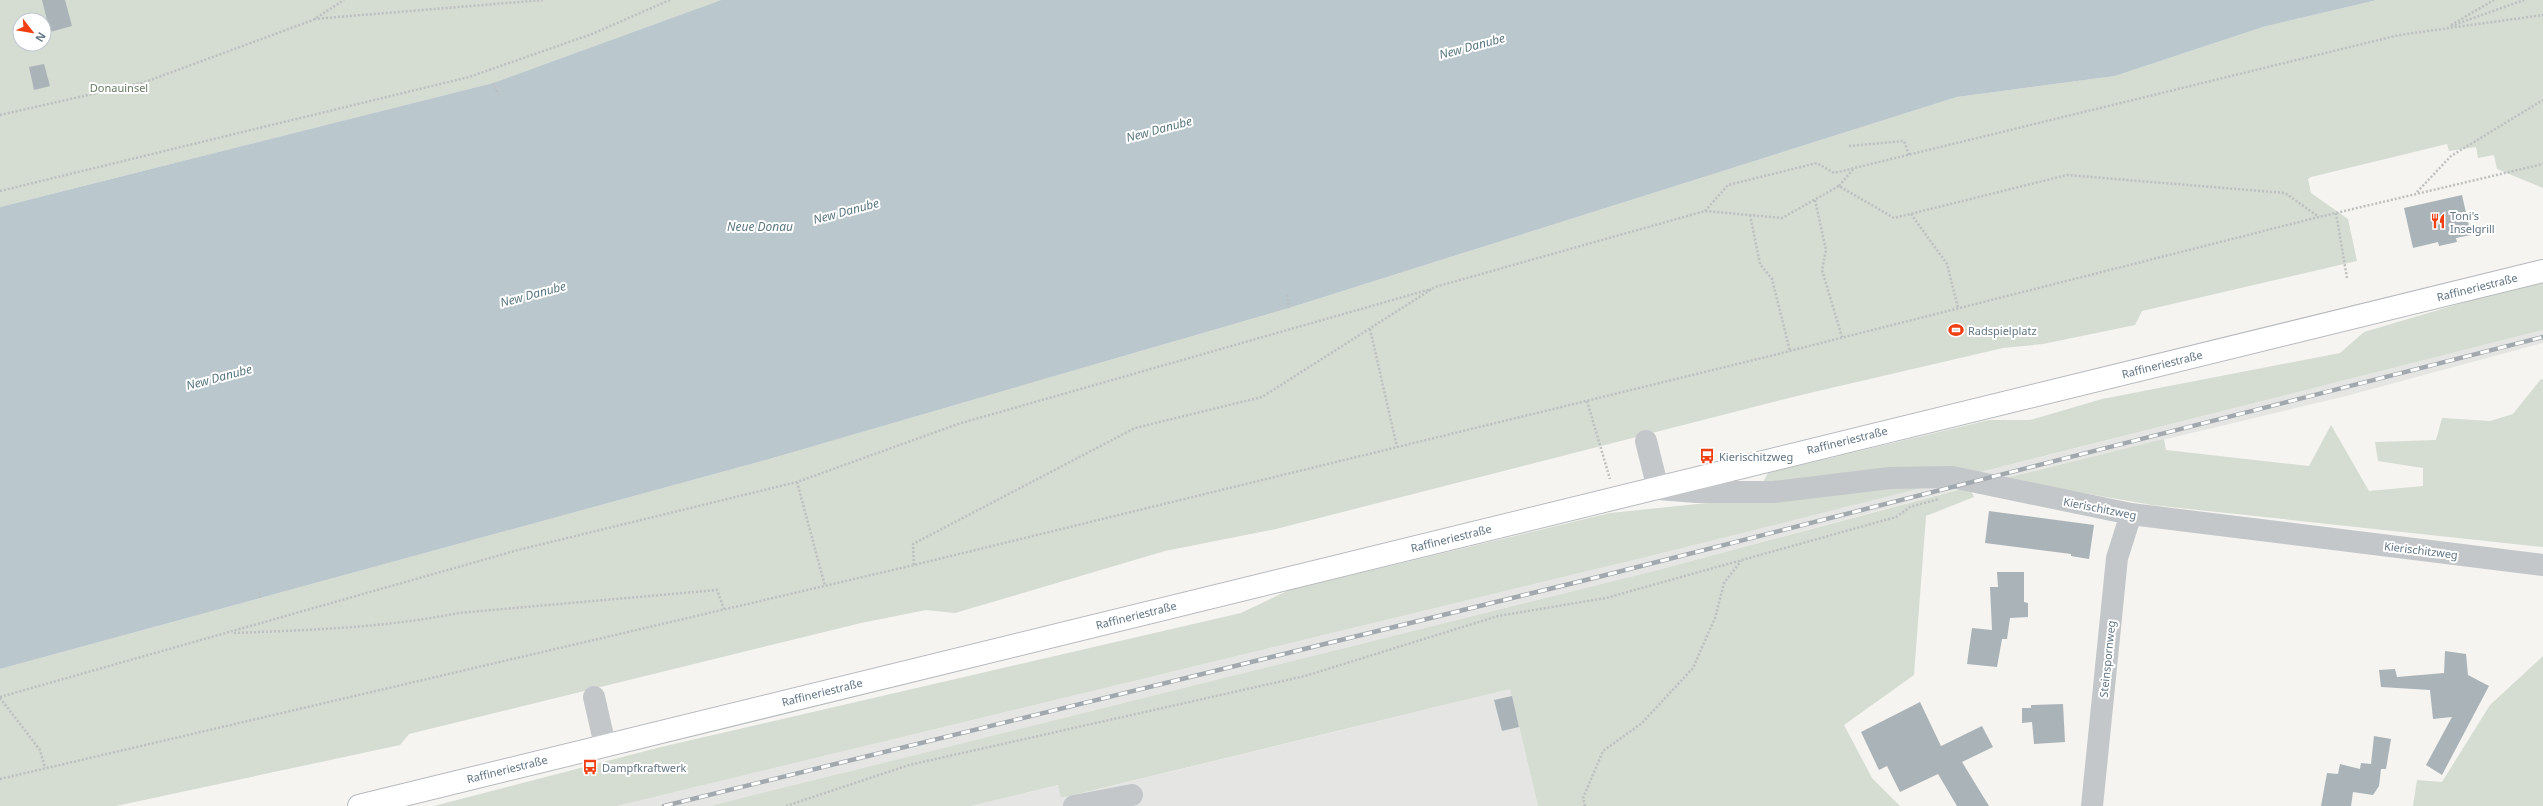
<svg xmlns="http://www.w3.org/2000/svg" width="2543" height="806" font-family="'Noto Sans',sans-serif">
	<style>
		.built { fill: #e5e6e3 }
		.green { fill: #d5dcd1; fill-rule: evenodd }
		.water { fill: #bac7cc }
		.building { fill: #aab3b8 }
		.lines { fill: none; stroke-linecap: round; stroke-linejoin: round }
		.major-casing { stroke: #b6babe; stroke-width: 24 }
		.path { stroke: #bdbfc1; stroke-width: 2.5; stroke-dasharray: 2 2; stroke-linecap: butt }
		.minor { stroke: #c3c7ca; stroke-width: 22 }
		.major { stroke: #fff; stroke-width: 22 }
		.rail-casing { stroke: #a1a8ae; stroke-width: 4.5 }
		.rail { stroke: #fff; stroke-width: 3; stroke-dasharray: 9; stroke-linecap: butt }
		.labels { text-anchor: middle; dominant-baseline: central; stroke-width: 4; stroke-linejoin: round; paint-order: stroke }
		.park-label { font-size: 11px; fill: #667a60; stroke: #fff }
		.poi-label { font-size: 11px; fill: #617584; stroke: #fff; text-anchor: start }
		.street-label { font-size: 11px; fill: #617584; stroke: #fff }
		.water-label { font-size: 12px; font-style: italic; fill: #5c7881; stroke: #fff }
	</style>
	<rect width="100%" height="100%" fill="#f5f4f0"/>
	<path class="built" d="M2543,330V343L2346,396L1974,485L1650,572L710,806H617L1654,555Z
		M1510,689L1538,806H971L1059,785L1062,798Z"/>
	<path class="green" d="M0,0H721L493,83L0,207ZM20,20H44V44H20Z
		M2377,0H2543V188L2497,169L2494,155L2478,158L2476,147L2449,151L2447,144L2311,177L2308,179L2311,193L2348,219L2357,261L2142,311L2135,325L2043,344L2003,348L1801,395L1276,529L1165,551L955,613L926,610L861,623L409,734L400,745L116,806H0V669L766,460L1289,308L1957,97L2115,76L2263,27Z
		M2543,282V330L1973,474L1763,482L1768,473L1989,420H2030L2102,399L2340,353L2364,332L2499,292Z
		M2541,379L2543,380V547L2152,505L2001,479L2164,439L2166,450L2309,466L2331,425L2369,491L2423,486V468L2378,461L2375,442L2436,440L2442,418L2490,421L2513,414Z
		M1933,485L1654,555L617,806H434L661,747L1241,613L1289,590L1610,513L1804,493Z
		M1969,487L1974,497L1926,516L1914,675L1844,725L1872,778L1900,806H1538L1510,689L1061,798L1058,785L971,806H710L1650,572Z
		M2543,656V806H2413L2417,780L2442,782L2490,705Z"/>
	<path class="water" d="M721,0H2377L2263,27L2115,76L1957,97L1289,308L766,460L0,669V207L493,83Z"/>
	<path class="building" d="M42,0H65L72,26L50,32Z
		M44,64L50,86L34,90L29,67Z
		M2462,195L2471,235L2456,238L2457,242L2439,246L2438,242L2413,248L2404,208Z
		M1989,511L2094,525L2089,559L2071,556V554L1985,543Z
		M1997,572H2024V602L2028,603V617L2010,618L2007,639H2002L1997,667L1967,664L1972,628L1992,630L1990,587H1998Z
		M2445,651L2466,654L2468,675L2489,686L2442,775L2426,765L2452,717L2433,719L2430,690L2381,687L2379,670L2395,669L2397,677L2444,673Z
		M1512,696L1519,727L1502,731L1494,700Z
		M1920,702L1941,746L1982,726L1993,747L1962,762L1989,806H1957L1938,774L1900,792L1887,766L1879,770L1861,732Z
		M2063,704L2065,742L2034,744L2032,722L2022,723V708H2031V705Z
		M2374,736L2391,739L2386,769H2381L2379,786L2373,795L2353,792L2351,806H2321L2327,773L2338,774L2340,764L2360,769L2361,763L2371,764Z"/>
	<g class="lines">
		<g class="major-casing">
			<path id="major" d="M359,806L2543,271"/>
		</g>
		<path class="path" d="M314,19L543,0
			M2451,25L2494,0
			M2451,26L2524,0
			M493,83L499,95
			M0,115L145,82L313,20L344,0
			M1849,146L1904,141L1909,155
			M1839,186L1854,168
			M0,191L469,77L592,34L670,0
			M2417,192L2451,156L2543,100
			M1815,200L1826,250L1822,270L1842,337
			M1705,211L1728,185L1817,163L1834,173L2399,35L2543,15
			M2336,213L2347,278
			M1911,214L1947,264L1958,308
			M1750,215L1760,264L1772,279L1790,351
			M1287,295L1289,308
			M1370,329L1397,447
			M1587,401L1610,479
			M797,482L825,586
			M914,565L913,544L1135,428L1262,397L1435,287L1705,211L1782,218L1839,186L1894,218L2067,175L2285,193L2319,217
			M259,592L260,599
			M234,633C309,630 384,628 458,613L717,590L724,609
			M0,697L518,550L797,482L958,424L1431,289
			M0,698L40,750L45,768
			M0,779L914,565L1762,358L2319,217L2543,164
			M786,806L909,765L1305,676L1498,616L1606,598L1896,517L1910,507L1939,499
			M1585,806L1583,798L1603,751L1642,723L1693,668L1715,618L1724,583L1741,561"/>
		<path class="minor" d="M1646,441L1658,489L1697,492H1774L1890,478L1952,477L2131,514L2543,565
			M594,697L605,745
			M1074,806L1132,795
			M2092,806L2117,558L2131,514"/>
		<use href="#major" class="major"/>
		<g class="rail-casing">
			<path id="rail" d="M664,806L1598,577L2543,337"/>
		</g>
		<use href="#rail" class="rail"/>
	</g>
	<defs>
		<g id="restaurant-bare" transform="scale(1.2)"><path d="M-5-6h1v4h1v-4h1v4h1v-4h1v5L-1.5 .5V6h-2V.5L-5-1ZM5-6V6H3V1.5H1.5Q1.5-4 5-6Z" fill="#f13f14" stroke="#fff" stroke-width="2.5" paint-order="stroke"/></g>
		<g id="stadium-bare" transform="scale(1.2)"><path d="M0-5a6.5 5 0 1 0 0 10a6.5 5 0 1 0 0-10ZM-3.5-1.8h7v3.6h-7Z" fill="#f13f14" stroke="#fff" stroke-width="2.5" paint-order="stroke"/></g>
		<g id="bus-bare" transform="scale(1.2)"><path d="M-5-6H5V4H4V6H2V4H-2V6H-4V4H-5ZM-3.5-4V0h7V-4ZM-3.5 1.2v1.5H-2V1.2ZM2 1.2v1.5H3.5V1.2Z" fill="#f13f14" stroke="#fff" stroke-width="2.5" paint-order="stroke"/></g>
	</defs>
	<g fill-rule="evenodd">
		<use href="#restaurant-bare" x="2438" y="221"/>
		<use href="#stadium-bare" x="1956" y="330"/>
		<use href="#bus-bare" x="1707" y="456"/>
		<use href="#bus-bare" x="590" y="767"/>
	</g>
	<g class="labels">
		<g class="park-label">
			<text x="119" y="87">Donauinsel</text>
		</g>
		<g class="poi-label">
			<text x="2450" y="215">Toni's<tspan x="2450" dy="13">Inselgrill</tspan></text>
			<text x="1968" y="330">Radspielplatz</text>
			<text x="1719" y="456">Kierischitzweg</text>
			<text x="602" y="767">Dampfkraftwerk</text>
		</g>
		<g class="street-label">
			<text transform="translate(2477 287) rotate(-14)">Raffineriestraße</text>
			<text transform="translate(2162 364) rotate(-14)">Raffineriestraße</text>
			<text transform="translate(1847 440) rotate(-14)">Raffineriestraße</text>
			<text transform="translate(2100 508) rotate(11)">Kierischitzweg</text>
			<text transform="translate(1451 538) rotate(-14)">Raffineriestraße</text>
			<text transform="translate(2421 550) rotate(7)">Kierischitzweg</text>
			<text transform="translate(1136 615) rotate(-14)">Raffineriestraße</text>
			<text transform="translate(2107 659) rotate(-84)">Steinspornweg</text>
			<text transform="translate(822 692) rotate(-14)">Raffineriestraße</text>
			<text transform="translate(507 769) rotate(-14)">Raffineriestraße</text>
		</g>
		<g class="water-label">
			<text transform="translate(1472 46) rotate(-15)">New Danube</text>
			<text transform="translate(1159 129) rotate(-15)">New Danube</text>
			<text transform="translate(846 211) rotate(-15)">New Danube</text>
			<text x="760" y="226">Neue Donau</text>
			<text transform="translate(533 294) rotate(-15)">New Danube</text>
			<text transform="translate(219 377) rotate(-15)">New Danube</text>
		</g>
	</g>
	<g transform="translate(32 32) rotate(121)"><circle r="19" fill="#ffffff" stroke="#c0c8ce"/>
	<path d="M0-3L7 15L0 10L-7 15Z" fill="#f13f14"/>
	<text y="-6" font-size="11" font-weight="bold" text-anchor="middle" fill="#617584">N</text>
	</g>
</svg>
